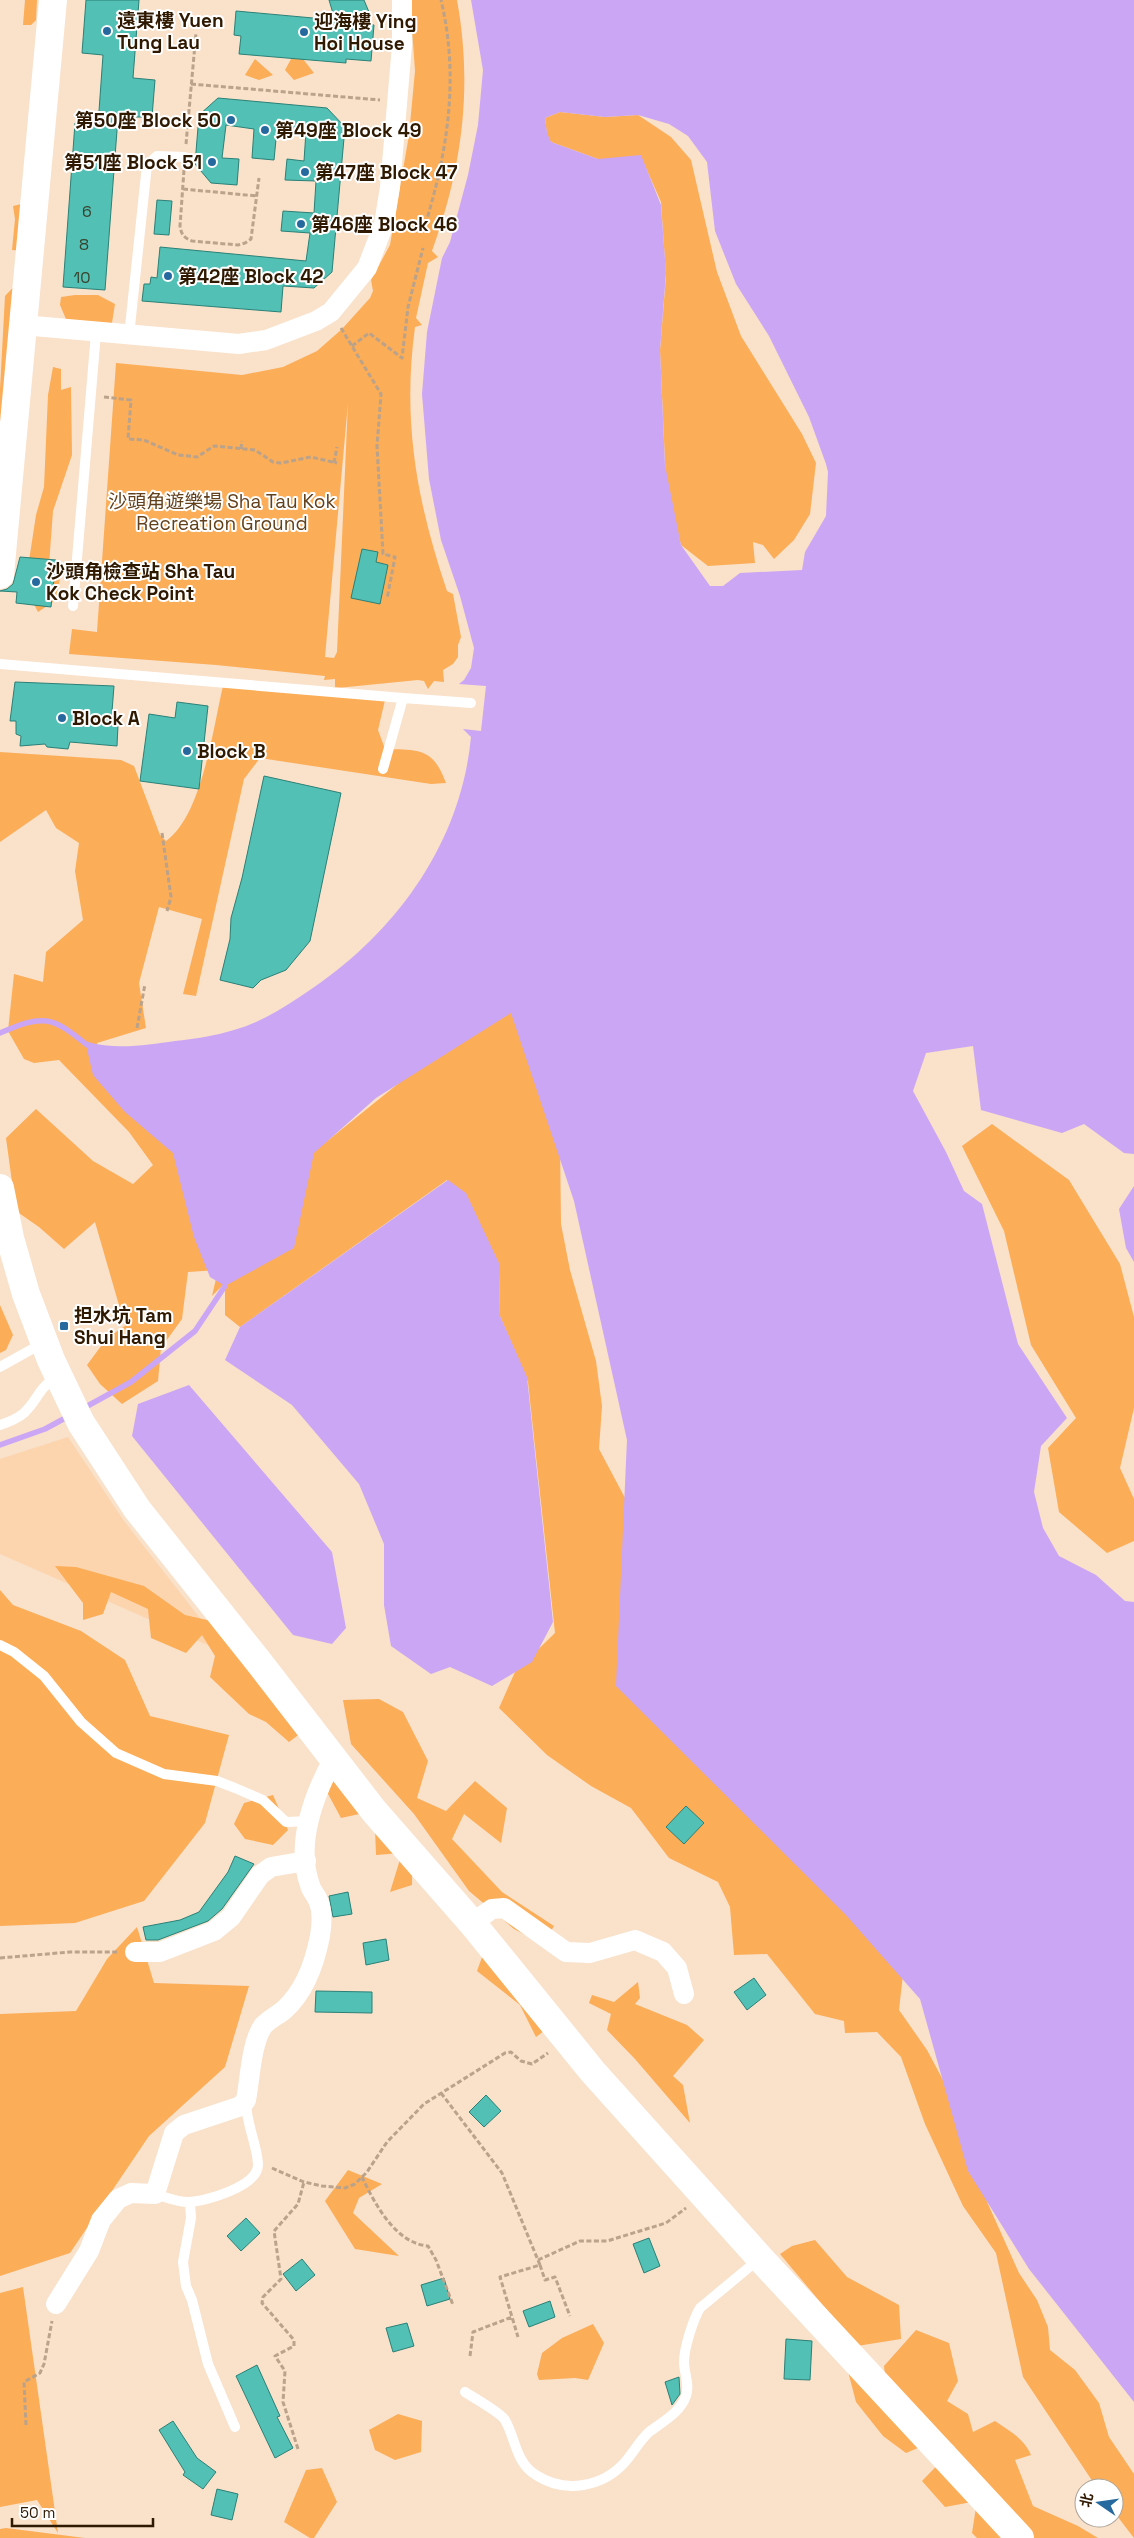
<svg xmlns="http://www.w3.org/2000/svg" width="1134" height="2538" font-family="'Space Grotesk','Noto Sans SC',sans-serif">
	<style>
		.built { fill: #fcd5af }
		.green { fill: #fbad58; fill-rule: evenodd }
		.water { fill: #cba6f4; fill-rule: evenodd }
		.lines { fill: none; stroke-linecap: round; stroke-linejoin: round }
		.stream { stroke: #cba6f4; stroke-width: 5.5 }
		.building { fill: #52c0b4; stroke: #2b8077 }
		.path { stroke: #baa28b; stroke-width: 3; stroke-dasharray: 5 2.5; stroke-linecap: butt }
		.lane { stroke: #fff; stroke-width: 10 }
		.street { stroke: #fff; stroke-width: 20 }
		.secondary { stroke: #fff; stroke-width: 28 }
		.poi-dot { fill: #25699e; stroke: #fff; stroke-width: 2 }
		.labels { text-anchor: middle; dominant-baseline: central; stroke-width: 4; stroke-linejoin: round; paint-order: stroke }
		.number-label { font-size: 16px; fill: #38432e }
		.poi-label { font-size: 19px; font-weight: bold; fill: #2f1901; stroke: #fff; text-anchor: start }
		.park-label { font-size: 19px; fill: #62411c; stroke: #fff }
	</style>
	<rect width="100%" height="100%" fill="#f9e1ca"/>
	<path class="built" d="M68,1437L124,1521L228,1654L0,1554V1459Z"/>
	<path class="green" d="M25,0H37L36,20L31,25H23Z
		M410,0H457C473,88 462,168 432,251L438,257L428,263L416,318L422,325L415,327C402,422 417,502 447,591L453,594L461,637L458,645V657L453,664L443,670L444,682L434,681L428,689L424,681L418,680L337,688L385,700L378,730L385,749C420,750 433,748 446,783L431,784L260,758L244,779L196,996L183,994L202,919L159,907L139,983L146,1028L97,1043L105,1070L310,1155L399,1083L462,1013L534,999L560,1143L561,1224L570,1270L596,1361L602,1406L599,1449L641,1528L905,1956L899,2010L927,2050L943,2080L988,2204L1019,2273L1037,2300L1048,2327L1050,2350L1075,2370L1099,2403L1109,2437L1134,2474V2538L1114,2512V2488H1097L1023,2377L996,2253L963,2206L925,2124L901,2057L877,2032L845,2033L844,2021L815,2014L767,1954L734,1955L730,1907L718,1882L669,1858L631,1808L591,1786L547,1755L499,1708L515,1672L555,1633L528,1382L500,1316L499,1272L447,1180L240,1327L225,1315V1286L245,1263L212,1296L218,1270L188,1272L182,1319L161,1348L158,1381L122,1404L100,1384L87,1365L107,1338L125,1326L95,1222L64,1249L39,1227L16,1211L6,1138L36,1109L93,1161L133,1184L153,1165L129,1132L59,1060L34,1063L24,1059L8,1031L14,974L43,982L46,952L83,920L75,871L79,843L56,828L46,810L0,842V752L121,760L134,766L160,835L166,841C202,816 213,728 223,686L335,687V679L324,680L325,676L216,665L69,654L72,629L97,632L116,363L242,375L283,367L317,351L342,329L370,298L373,291L371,280L390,245L409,135L415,71ZM348,403L337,652L334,658L325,657Z
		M296,50L314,73L294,80L285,70Z
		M255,59L273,75L259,80L245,75Z
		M560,112L605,117L638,115L671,137L691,160L717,272L741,336L802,434L816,463L810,514L794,540L774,559L763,545L753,542L755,563L708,566L681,545L666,485L660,350L666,276L661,202L642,159H598L551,142L547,135L545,118Z
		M30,202L24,251L12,250L15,219L13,206Z
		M23,277L0,460V389L5,296Z
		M75,295H98L115,304L111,329L69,326L60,305L61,297Z
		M53,367L61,369V390L71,387L72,455L53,511L49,565L60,578L56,600L38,612L25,587L36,515L44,487L48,395Z
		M992,1124L1069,1180L1120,1264L1134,1317V1408L1120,1468L1134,1499V1541L1107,1553L1059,1512L1048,1448L1076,1418L1031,1345L1004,1231L962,1146Z
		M0,1305L13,1335L6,1350L0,1353Z
		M55,1566L76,1567L144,1586L185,1615L220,1623L305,1730L289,1742L266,1722L249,1714L210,1677L215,1656L202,1635L186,1653L151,1638L148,1609L111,1592L103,1614L83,1620V1603Z
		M0,1590L13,1605L81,1631L125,1660L150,1716L229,1735L205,1823L144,1901L75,1923L0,1926Z
		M379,1699L403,1712L428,1761L417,1798L446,1811L475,1781L507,1808L501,1843L464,1814L452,1839L502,1892L554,1926L543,1944L514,1929L469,1891L414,1814L351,1744L343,1700Z
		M351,1760L360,1771L358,1781L364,1813L341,1818L327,1792L334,1776Z
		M273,1795L288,1830L273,1845L245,1839L234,1824L244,1803Z
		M375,1828L412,1860V1885L390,1892L402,1853L376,1855Z
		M137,1927L154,1983L249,1986L225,2067L149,2136L70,2253L0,2276V2014L76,2011L107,1959Z
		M485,1949L560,2019L536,2037L520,2005L477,1971Z
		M638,1982L640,1998L635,2004L687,2025L704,2040L673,2076L683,2085L690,2123L635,2059L607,2030L611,2014L589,2003L592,1995L614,2002Z
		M348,2170L382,2184L359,2198L353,2213L399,2256L355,2249L325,2201Z
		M815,2240L847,2277L899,2305L901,2339L857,2346L780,2254L792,2246Z
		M23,2287L58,2533L37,2500L0,2507V2293Z
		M593,2324L604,2343L588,2380L575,2378L539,2380L537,2374L542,2353L562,2338Z
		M916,2330L949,2343L958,2381L947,2401L968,2414L973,2432L995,2421C1009,2431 1024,2438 1031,2455L1015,2460L1033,2506L1078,2526L1098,2538H977L972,2533L977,2501L945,2507L922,2481L955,2447L944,2437L906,2453L883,2436L856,2402L844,2356L885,2376L884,2366Z
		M398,2414L422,2421L421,2452L395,2460L375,2450L369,2430Z
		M322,2468L337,2502L314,2538H310L284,2522L306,2470Z
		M6,2528L85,2538H0V2529Z"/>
	<path class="water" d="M471,0H1134V1154L1124,1153L1084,1124L1062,1133L981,1110L973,1046L926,1053L913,1091L946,1152L964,1191L982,1204L1018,1344L1067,1418L1041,1446L1034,1492L1043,1528L1059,1556L1096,1575L1125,1601L1134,1602V2402L1029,2269L968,2171L920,1999L845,1914L616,1686L627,1440L574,1201L511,1013L376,1098L314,1153L294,1248L225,1286L210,1277L194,1237L173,1153L125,1112L93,1075L87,1049L88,1042C115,1050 148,1045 175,1041C194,1039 215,1036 234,1030C260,1023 285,1007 307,992C395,934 461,844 471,737L463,729L481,731L486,686L459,684L464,680L471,668L474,648L460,596L441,540L429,479L422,394L427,332L442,258L450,242L468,175L478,125L483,70ZM560,112L605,117L638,115L669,124L688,136L707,162L715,231L736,284L769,336L809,417L826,464L828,472L826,516L805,552L802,570L740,573L723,586H710L681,545L665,465L660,350L666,273L661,205L641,155L598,159L551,142L547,133L545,118Z
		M448,1180L466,1193L499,1263L500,1316L527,1377L553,1622L532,1662L492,1686L450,1667L431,1674L391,1646L384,1605V1544L359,1484L292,1405L225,1360L240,1327Z
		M1134,1186V1262L1126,1248L1119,1209Z
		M189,1385L332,1552L346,1628L332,1644L293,1635L132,1436L138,1404Z"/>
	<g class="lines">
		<path class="stream" d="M0,1033C43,1014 52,1016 87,1045
			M82,1409L131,1382L195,1331L225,1286
			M0,1445L45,1429L69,1416"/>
	</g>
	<path class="building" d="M86,0H139L133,78L155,80L152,117H118L105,290L63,287L75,123L98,125L103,55L82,53Z
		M329,0H364L369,12L368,24L374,25L371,61L346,59V63L239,54L241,36L234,35L236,11L335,20Z
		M218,98L327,108L345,127L332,272L314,288L283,286L281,312L142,301L144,284H150L151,277L157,278L160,247L306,261L310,233L281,231L283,211L314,213L316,181L285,180L287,159L304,161L306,131L277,129L274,160L252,158L254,129L226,125L222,158L239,159L237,185L211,183L195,164L199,115Z
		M157,200L172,201L169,235L154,234Z
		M362,549L378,552L376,562L388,565L380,604L351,598Z
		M20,557L56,560L51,607L16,603L17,592L0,591L7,589L13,584Z
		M15,682L114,686L111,724L118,725L117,746L70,742L68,749L47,747L45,744L20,746L21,736L16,734V721H10Z
		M177,702L208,706L199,789L140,781L149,714L175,718Z
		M264,776L341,793L310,941L286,970L261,980L253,988L220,980L230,939L231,918L242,878Z
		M686,1806L704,1823L684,1844L666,1827Z
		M235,1856L254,1864L222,1909L208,1921L158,1940H146L143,1927L180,1920L199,1912L228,1872Z
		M348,1892L352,1914L333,1917L329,1896Z
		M386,1939L389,1960L366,1965L363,1943Z
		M754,1978L766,1995L747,2010L734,1992Z
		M316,1991L372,1992V2013L315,2012Z
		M486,2095L501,2111L484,2127L469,2112Z
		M246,2218L260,2233L241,2251L227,2236Z
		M649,2238L660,2266L644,2273L633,2244Z
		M302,2259L315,2275L296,2291L283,2274Z
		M444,2278L450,2299L427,2306L421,2285Z
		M550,2301L555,2317L529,2327L523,2311Z
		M407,2323L414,2346L393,2352L386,2328Z
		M786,2339L812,2341L810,2380L784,2379Z
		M257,2365L280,2416L277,2417L293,2448L275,2458L236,2376Z
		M679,2377L680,2394L672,2405L665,2382Z
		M173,2421L197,2458L216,2472L203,2489L183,2475L185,2472L159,2430Z
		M217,2489L238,2494L232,2520L211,2515Z"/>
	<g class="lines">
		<path class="path" d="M191,84L380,100
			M186,144L196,33
			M184,170L180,226C181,234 184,238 192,241L238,245L245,243L251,239L259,178
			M183,189L257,196
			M402,228L423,232C447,155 460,80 441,0
			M341,328L381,394L377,446L383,554L395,557L387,599
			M352,346L369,333L402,358L408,307L423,248
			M104,397L131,400L128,439L144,440L178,455L197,457L214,446L255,450L273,462L281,463L311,457L337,463
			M241,449L242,441
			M334,463L337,447
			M162,833L171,897L167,911
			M137,1028L145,984
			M0,1958L70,1952H117
			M441,2093L502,2173L540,2265L500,2277L518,2337
			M272,2168L304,2182L322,2186L345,2188L355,2184L367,2172L387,2142L424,2104L505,2053L511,2052L521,2061L532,2064L548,2053
			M362,2177C375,2204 395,2243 428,2246L436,2260L453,2305
			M538,2260L580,2241H607L666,2223L686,2208
			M540,2265L545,2280L555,2277L570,2316
			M470,2356L473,2332L512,2317
			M26,2425L24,2382L40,2373L44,2364L52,2321
			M298,2449L283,2402L285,2371L275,2356L294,2346V2340L262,2303L263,2297L281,2279L274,2231L298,2204L304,2182"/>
		<path class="lane" d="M129,336L147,165L157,156L185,157
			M73,606L96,333
			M0,664L403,698L383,769
			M403,698L471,703
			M0,1367L43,1343
			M0,1425C9,1422 17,1419 24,1413C39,1399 38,1387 59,1376
			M0,1645L14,1652L44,1676L81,1722L116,1753L164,1774L217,1781L235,1788L263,1800L286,1822L309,1821
			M155,2194C166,2197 177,2202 188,2202C205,2202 259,2186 258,2164C257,2144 246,2124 246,2101
			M190,2202L191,2218L183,2262L186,2286L192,2300L208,2364L235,2427
			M465,2392C474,2398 500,2412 505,2420C516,2439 515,2462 536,2475C565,2494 603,2487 625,2462C633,2453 640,2440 649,2432C662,2422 680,2413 686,2396C690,2385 684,2373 684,2362C684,2348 693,2320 700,2308L759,2259"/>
		<path class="street" d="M22,325L239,344L266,340L316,321L331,312L367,268L384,224L390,187L402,45V0
			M472,1923L492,1909L504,1908L566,1952L590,1953L635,1940L663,1952L677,1968L684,1994
			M135,1952H160L214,1931L231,1917L260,1875L271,1867L306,1861
			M56,2304L89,2251L101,2220L118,2199L131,2193L155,2194L174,2133L184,2125L241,2106L246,2100C250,2080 251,2043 263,2026C268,2020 278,2015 284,2010C304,1992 315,1962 320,1936C322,1924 323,1909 317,1898C315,1894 311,1890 310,1885C295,1844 314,1794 334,1758"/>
		<path class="secondary" d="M0,575L53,0
			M0,1188L10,1238L26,1294L51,1360L81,1423L137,1509L258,1661L374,1811L472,1923L593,2072L760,2258L1020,2538"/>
	</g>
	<g class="poi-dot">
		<circle cx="107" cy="31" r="5"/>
		<circle cx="304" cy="32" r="5"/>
		<circle cx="231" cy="120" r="5"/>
		<circle cx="265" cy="130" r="5"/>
		<circle cx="212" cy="162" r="5"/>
		<circle cx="305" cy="172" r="5"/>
		<circle cx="301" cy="224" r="5"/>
		<circle cx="168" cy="276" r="5"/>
		<circle cx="36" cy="582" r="5"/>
		<circle cx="62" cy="718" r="5"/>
		<circle cx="187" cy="751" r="5"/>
		<rect x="59" y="1321" width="10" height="10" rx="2.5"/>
	</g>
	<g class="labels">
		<g class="number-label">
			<text x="87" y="211">6</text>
			<text x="84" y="244">8</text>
			<text x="82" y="277">10</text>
		</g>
		<g class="poi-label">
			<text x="117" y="20">遠東樓 Yuen<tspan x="117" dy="22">Tung Lau</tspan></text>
			<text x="314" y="21">迎海樓 Ying<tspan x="314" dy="22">Hoi House</tspan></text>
			<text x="221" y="120" text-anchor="end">第50座 Block 50</text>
			<text x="275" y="130">第49座 Block 49</text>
			<text x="202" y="162" text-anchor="end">第51座 Block 51</text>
			<text x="315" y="172">第47座 Block 47</text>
			<text x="311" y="224">第46座 Block 46</text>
			<text x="178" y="276">第42座 Block 42</text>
			<text x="46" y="571">沙頭角檢查站 Sha Tau<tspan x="46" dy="22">Kok Check Point</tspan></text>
			<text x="72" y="718">Block A</text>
			<text x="197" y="751">Block B</text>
			<text x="74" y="1315">担水坑 Tam<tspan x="74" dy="22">Shui Hang</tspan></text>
		</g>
		<g class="park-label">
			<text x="222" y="501">沙頭角遊樂場 Sha Tau Kok<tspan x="222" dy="22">Recreation Ground</tspan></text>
		</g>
	</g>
	<g transform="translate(1099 2503) rotate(283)"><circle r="24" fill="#ffffff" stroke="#aca399"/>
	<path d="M0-4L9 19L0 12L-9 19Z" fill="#25699e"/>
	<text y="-8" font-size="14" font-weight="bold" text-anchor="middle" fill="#2f1901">北</text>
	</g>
	<path d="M12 2518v8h141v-8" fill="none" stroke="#2f1901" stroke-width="2.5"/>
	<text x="20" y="2518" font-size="15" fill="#2f1901" stroke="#ffffff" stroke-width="4" paint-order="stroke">50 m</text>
</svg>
